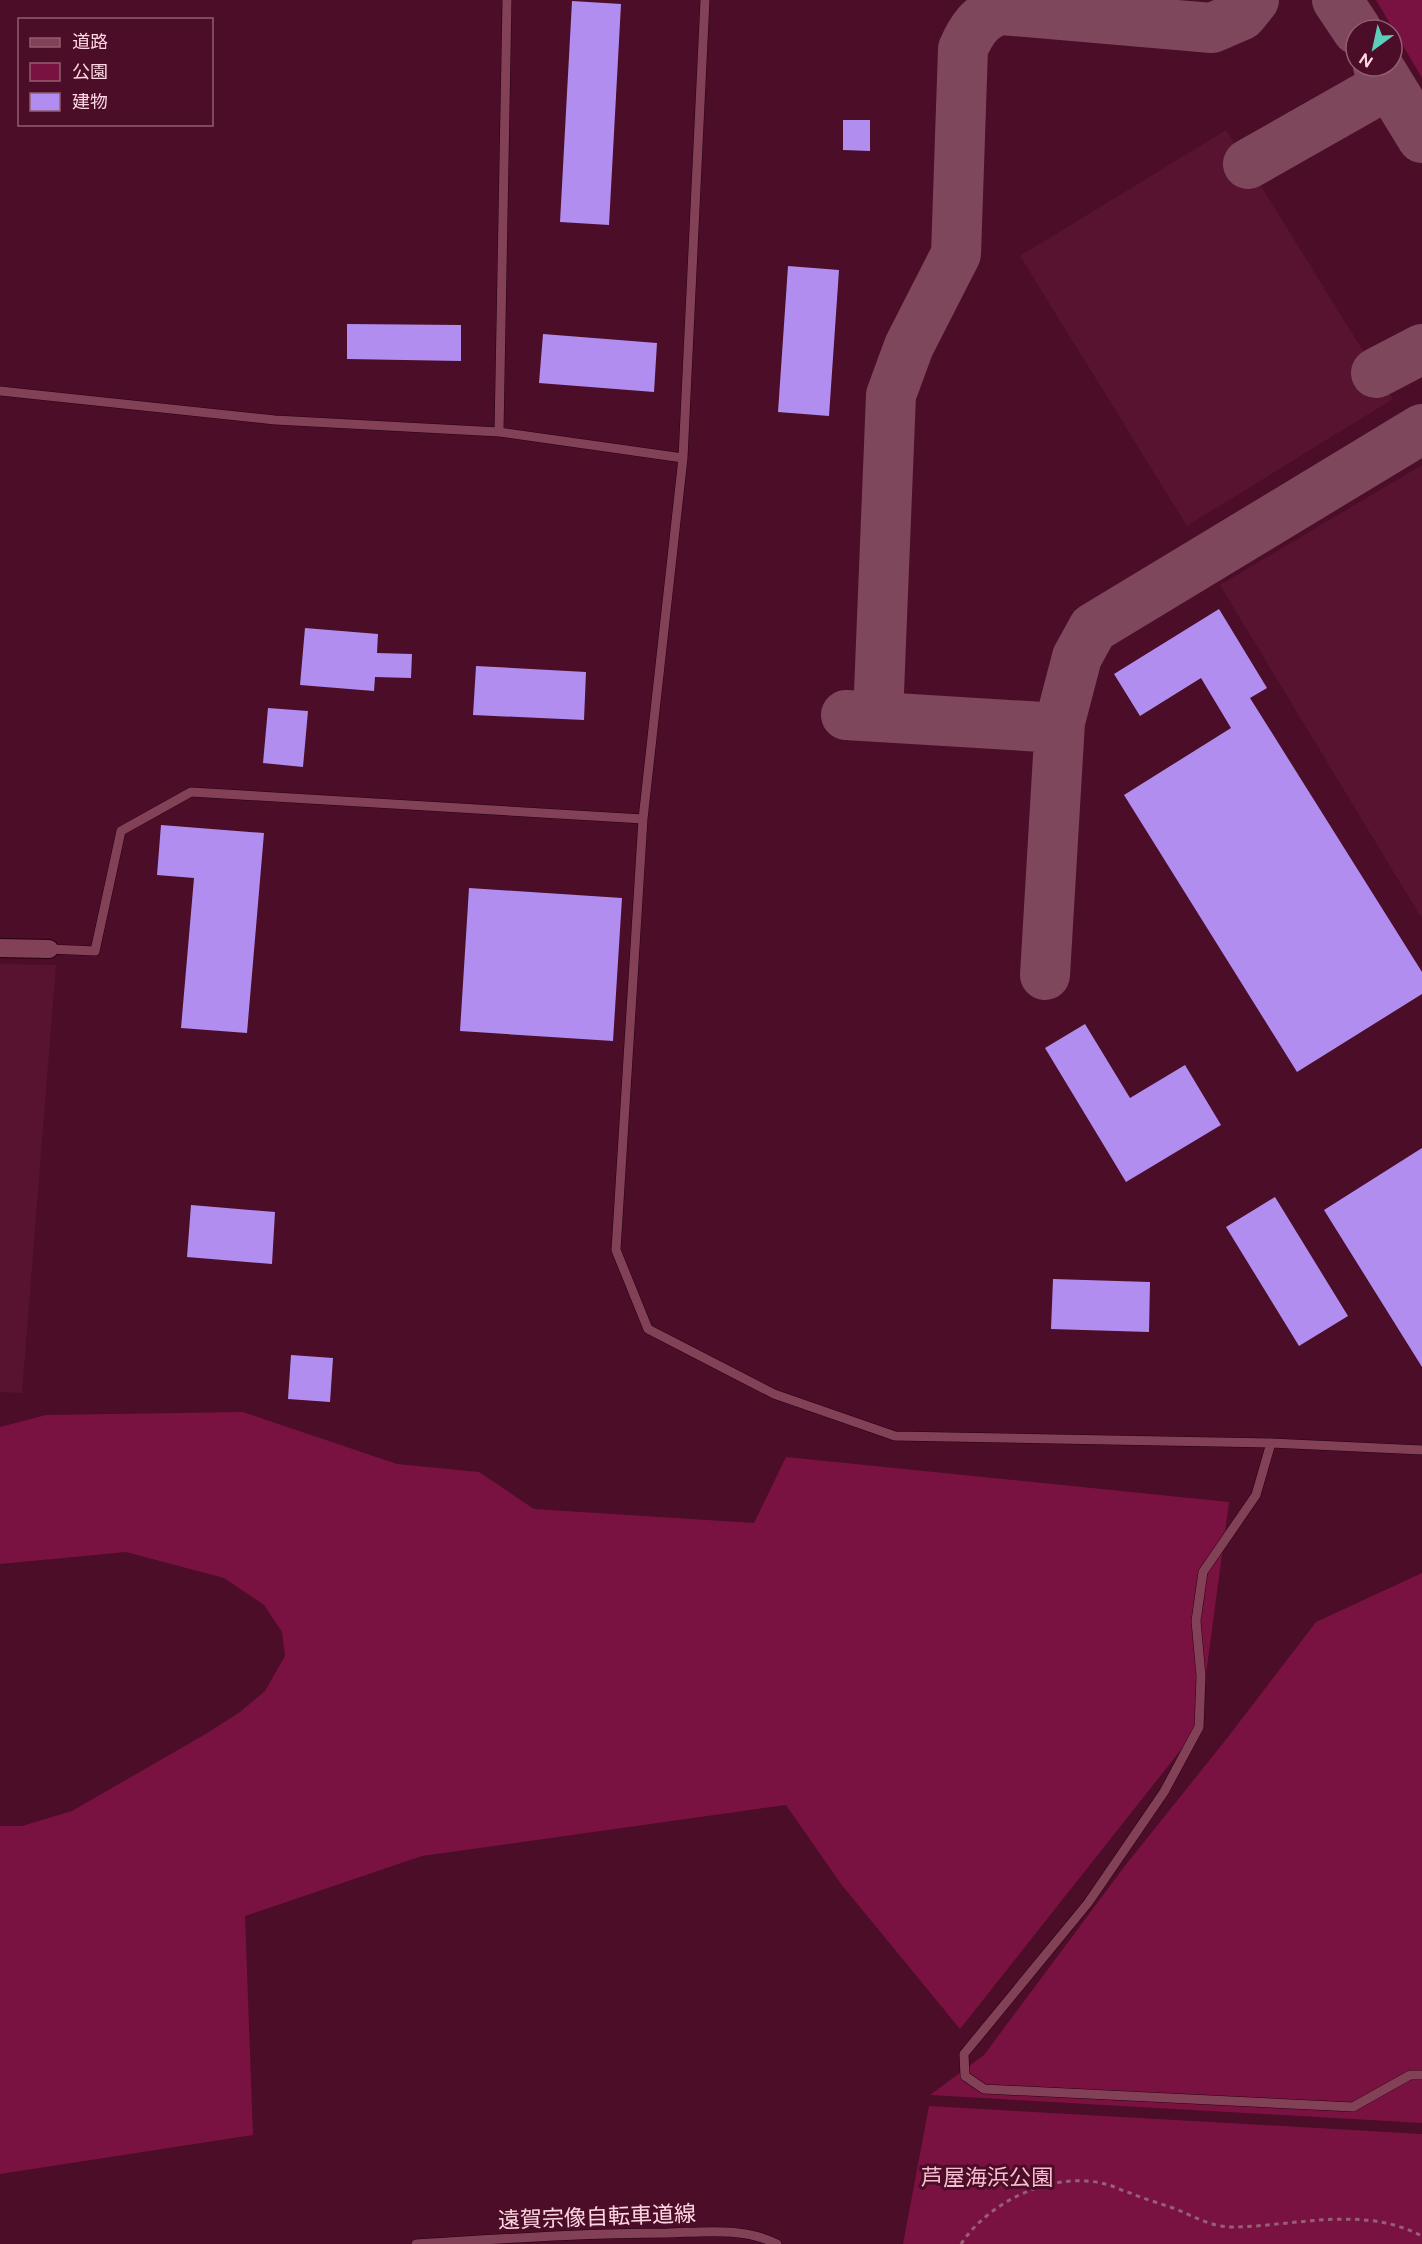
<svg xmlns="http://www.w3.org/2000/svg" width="1422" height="2244" font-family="Figtree,'Noto Sans JP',sans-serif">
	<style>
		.built { fill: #581331 }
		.green { fill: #7a1241 }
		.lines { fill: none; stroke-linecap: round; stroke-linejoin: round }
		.taxiway { stroke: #7e475c; stroke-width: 50 }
		.building { fill: #b18def }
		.service-casing { stroke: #290011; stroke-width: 10 }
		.minor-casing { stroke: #290011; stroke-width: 20 }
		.path { stroke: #956074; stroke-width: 3; stroke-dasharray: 4.5 4.5; stroke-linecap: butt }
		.service { stroke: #834157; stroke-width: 9 }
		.minor { stroke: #834157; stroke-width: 18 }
		.labels { text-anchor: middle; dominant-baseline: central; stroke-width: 6; stroke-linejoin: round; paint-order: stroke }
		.park-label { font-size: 22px; fill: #f8becf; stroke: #4b0d27 }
		.street-label { font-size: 22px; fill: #ffd7e2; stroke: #4b0d27 }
	</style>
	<rect width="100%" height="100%" fill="#4b0d27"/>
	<path class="built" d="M1226,130L1393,399L1187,526L1020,256Z
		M1422,465V919L1220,585Z
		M0,964L56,965L22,1393L0,1392Z"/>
	<path class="green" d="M1376,0H1422V78Z
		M243,1412L397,1464L479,1472L534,1509L754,1523L786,1457L1229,1502L1199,1727L960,2029L841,1884L786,1805L422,1856L245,1916L253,2135L0,2174V1826H22L72,1811L209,1732L240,1712L265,1691L285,1656L282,1632L264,1605L224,1578L126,1552L0,1564V1427L46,1415Z
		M1422,1573V2123L930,2095L984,2055L1124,1867L1228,1737L1316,1622Z
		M929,2106L1422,2134V2244H903Z"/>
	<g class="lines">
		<path class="taxiway" d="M1337,0L1357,30
			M1378,66L1422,138
			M1248,164L1389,84
			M1376,373L1422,349
			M846,715L1059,728
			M878,717L891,395L909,346L956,254L963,49C971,30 981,15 1001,10L1212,28L1242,15L1254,0
			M1045,975L1060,722L1077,657L1093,628L1422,429"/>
	</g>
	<path class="building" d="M572,1L621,4L609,225L560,222Z
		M843,120H870V151L843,150Z
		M788,266L839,270L829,416L778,412Z
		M347,324L461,325V361L347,359Z
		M543,334L657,343L654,392L539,383Z
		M1219,609L1267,688L1250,698L1422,972V994L1297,1072L1124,795L1231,728L1201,678L1140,716L1114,674Z
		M305,628L378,634L377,653L412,654L411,678L375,677L374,691L300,685Z
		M476,666L586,672L584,720L473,715Z
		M268,708L308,711L303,767L263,763Z
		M161,825L264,833L247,1033L181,1028L194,878L157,875Z
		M469,888L622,898L613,1041L460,1031Z
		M1085,1024L1130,1098L1185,1065L1221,1125L1126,1182L1045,1048Z
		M1422,1148V1367L1324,1210Z
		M1275,1197L1348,1316L1299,1346L1226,1227Z
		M191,1205L275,1212L272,1264L187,1257Z
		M1053,1279L1150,1282L1149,1332L1051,1329Z
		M291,1355L333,1358L330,1402L288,1399Z"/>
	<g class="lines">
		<g class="service-casing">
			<path id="service" d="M705,0L683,458L643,819L616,1250L648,1329L774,1394L895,1436L1271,1443L1422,1450
				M0,391L275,420L499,432L683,458
				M499,432L507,0
				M49,949L95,951L121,831L191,792L643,819
				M1271,1443L1256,1495L1203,1572L1196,1621L1201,1676L1199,1727L1164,1792L1088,1903L964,2054L965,2076L984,2089L1353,2107L1410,2075H1422
				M416,2244C500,2239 584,2233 668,2233C704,2232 744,2227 777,2244"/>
		</g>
		<g class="minor-casing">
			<path id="minor" d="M0,948L49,949"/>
		</g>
		<path class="path" d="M961,2244C990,2200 1056,2169 1109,2185C1116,2187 1123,2191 1130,2193C1144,2199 1159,2203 1173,2208C1194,2216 1210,2227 1233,2227C1297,2226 1363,2205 1422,2236"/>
		<use href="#service" class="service"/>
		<use href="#minor" class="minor"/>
	</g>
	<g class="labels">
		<g class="park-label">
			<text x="987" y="2177">芦屋海浜公園</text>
		</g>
		<g class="street-label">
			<text transform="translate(597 2217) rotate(-2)">遠賀宗像自転車道線</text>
		</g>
	</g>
	<rect x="18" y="18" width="195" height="108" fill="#4b0d27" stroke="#935e72" stroke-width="1.5"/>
	<rect x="30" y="38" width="30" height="9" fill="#834157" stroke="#935e72" stroke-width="1.5"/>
	<text x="72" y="48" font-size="18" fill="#ffd7e2">道路</text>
	<rect x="30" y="63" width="30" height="18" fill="#7a1241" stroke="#935e72" stroke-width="1.5"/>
	<text x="72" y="78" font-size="18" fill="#ffd7e2">公園</text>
	<rect x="30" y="93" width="30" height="18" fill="#b18def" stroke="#935e72" stroke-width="1.5"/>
	<text x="72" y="108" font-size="18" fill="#ffd7e2">建物</text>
	<g transform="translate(1374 48) rotate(213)"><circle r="28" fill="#4b0d27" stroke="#935e72" stroke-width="1.5"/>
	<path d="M0-4.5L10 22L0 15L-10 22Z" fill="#5cceba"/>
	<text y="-9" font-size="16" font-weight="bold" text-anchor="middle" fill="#ffd7e2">N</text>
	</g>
</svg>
